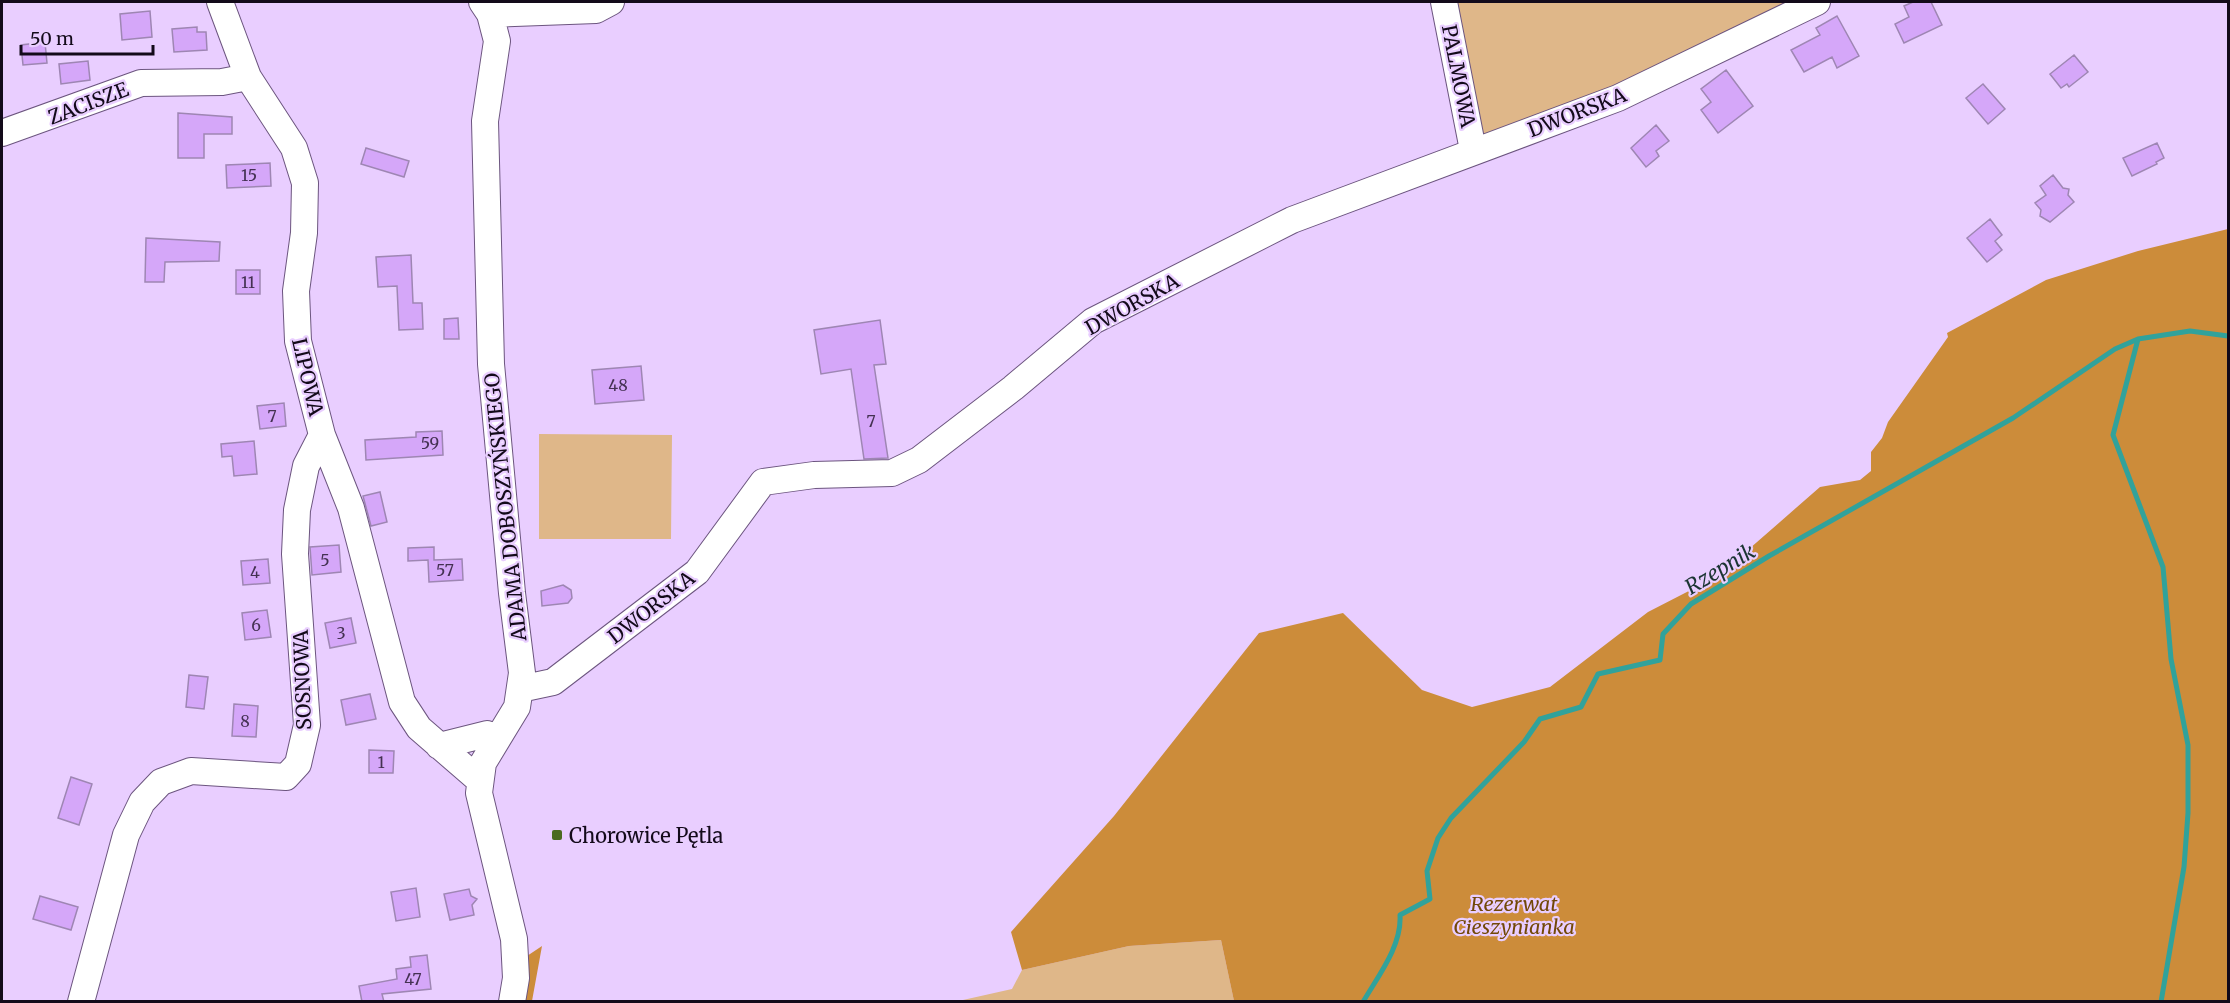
<svg xmlns="http://www.w3.org/2000/svg" width="2230" height="1003" font-family="Merriweather,serif">
	<style>
		.green { fill: #dfb789 }
		.forest { fill: #cc8c3a }
		.lines { fill: none; stroke-linecap: round; stroke-linejoin: round }
		.stream { stroke: #31a29b; stroke-width: 5 }
		.building { fill: #d5a7f9; stroke: #9e86b3; stroke-width: 1.5 }
		.minor-casing { stroke: #6c557f; stroke-width: 28 }
		.minor { stroke: #fff; stroke-width: 26 }
		.poi-dot { fill: #4b6a20; stroke: #e9ceff; stroke-width: 2 }
		.labels { text-anchor: middle; dominant-baseline: central; stroke-width: 4.5; stroke-linejoin: round; paint-order: stroke }
		.number-label { font-size: 16px; fill: #443152 }
		.street-label { font-size: 20px; fill: #130a1a; stroke: #e9ceff }
		.poi-label { font-size: 20px; fill: #130a1a; stroke: #e9ceff; text-anchor: start }
		.park-label { font-size: 20px; font-style: italic; fill: #724807; stroke: #e9ceff }
		.water-label { font-size: 21px; font-style: italic; fill: #1b3432; stroke: #e9ceff }
	</style>
	<rect width="100%" height="100%" fill="#e9ceff"/>
	<path class="green" d="M1449,2H1794L1586,105L1482,140Z
		M539,434L672,435L671,539H539Z
		M1221,940L1234,1001L954,1002L1012,989L1022,970L1129,946Z"/>
	<path class="forest" d="M2228,229V1001H1234L1221,940L1129,946L1022,970L1011,932L1114,816L1259,633L1343,613L1422,690L1472,707L1550,687L1648,612L1718,576L1820,487L1860,480L1871,471V452L1882,438L1888,422L1948,337L1947,333L2046,280L2138,251Z
		M542,946L532,1001L519,1002L524,958Z"/>
	<g class="lines">
		<path class="stream" d="M2138,339L2113,435L2163,567L2171,659L2188,745V813L2184,867L2161,1002
			M1363,1002C1378,976 1402,946 1400,915L1430,899L1427,871L1438,838L1451,818L1524,742L1540,719L1581,707L1598,674L1660,660L1663,634L1691,604L1769,556L2013,418L2115,349L2138,339L2190,331L2228,336"/>
	</g>
	<path class="building" d="M1913,2H1931L1942,25L1904,43L1895,24L1909,17L1904,6Z
		M150,11L152,37L122,40L120,14Z
		M1837,16L1859,56L1837,68L1832,57L1804,72L1791,50L1820,35L1816,28Z
		M197,27V32H206L207,50L174,52L172,29Z
		M45,42L47,63L23,65L21,45Z
		M2074,55L2088,72L2069,87L2067,84L2061,88L2050,74Z
		M88,61L90,80L61,84L59,64Z
		M1726,70L1753,106L1718,133L1701,110L1711,102L1701,89Z
		M1983,84L2005,109L1988,124L1966,98Z
		M178,113L232,117V134H204V158H178Z
		M1656,125L1669,141L1656,151L1659,156L1646,167L1631,148Z
		M2157,143L2164,158L2156,162L2157,164L2132,176L2123,158Z
		M366,148L409,161L404,177L361,164Z
		M270,163L271,186L227,188L226,165Z
		M2053,175L2063,188L2069,189L2068,195L2074,202L2050,222L2040,216L2041,210L2035,203L2046,195L2040,186Z
		M1990,219L2002,235L1995,241L2002,250L1987,262L1967,238Z
		M146,238L220,242L219,261L165,262L164,282H145Z
		M411,255L413,303H422L423,329L399,330L397,286L378,287L376,257Z
		M236,270H260V294H236Z
		M458,318L459,339H444V319Z
		M880,320L886,364L874,365L888,458L864,459L851,369L821,374L814,330Z
		M641,366L644,400L595,404L592,370Z
		M284,403L286,426L260,429L257,406Z
		M442,431L443,455L366,460L365,440L416,437V432Z
		M254,441L257,474L234,476L232,456L222,457L221,444Z
		M380,492L387,522L371,526L363,496Z
		M339,545L341,572L312,575L310,547Z
		M434,547V560L462,559L463,580L429,582L428,560L408,561V548Z
		M268,559L270,583L243,585L241,561Z
		M563,585L571,590L572,598L568,603L542,606L541,591Z
		M267,610L271,637L245,640L242,613Z
		M351,618L356,643L330,648L325,623Z
		M189,675L208,677L204,709L186,707Z
		M370,694L376,719L346,725L341,700Z
		M234,704L258,706L256,737L232,736Z
		M369,750L394,751L393,773H369Z
		M71,777L92,784L79,825L58,818Z
		M416,888L420,917L396,921L391,892Z
		M469,889L471,896L477,899L472,905L474,915L450,920L444,894Z
		M40,896L78,907L71,930L33,919Z
		M427,955L431,989L382,994L384,1002H362L359,986L397,979L396,969L411,967L410,957Z"/>
	<g class="lines">
		<g class="minor-casing">
			<path id="minor" d="M220,2L248,77L294,148L305,183L304,233L296,291L298,341L322,435L351,508L402,702L419,728L479,780
				M482,2L490,14L497,41L485,121L491,364L512,593L522,673L517,707L483,763L479,793L514,939L516,978L512,1002
				M1444,2L1473,150
				M490,14L596,10L611,2
				M2,133L141,83L222,82L248,77
				M520,689L553,682L697,572L763,482L814,475L892,473L919,460L1013,388L1093,321L1292,220L1618,98L1817,2
				M439,746L487,734L497,738
				M81,1002L126,835L142,802L161,782L191,771L286,777L298,764L307,725L295,554L297,510L306,466L322,435"/>
		</g>
		<use href="#minor" class="minor"/>
	</g>
	<rect class="poi-dot" x="551" y="829" width="12" height="12" rx="3"/>
	<g class="labels">
		<g class="number-label">
			<text x="249" y="175">15</text>
			<text x="248" y="282">11</text>
			<text x="618" y="385">48</text>
			<text x="272" y="416">7</text>
			<text x="871" y="421">7</text>
			<text x="430" y="443">59</text>
			<text x="325" y="560">5</text>
			<text x="445" y="570">57</text>
			<text x="255" y="572">4</text>
			<text x="256" y="625">6</text>
			<text x="341" y="633">3</text>
			<text x="245" y="721">8</text>
			<text x="381" y="762">1</text>
			<text x="413" y="979">47</text>
		</g>
		<g class="street-label">
			<text transform="translate(1459 76) rotate(79)">PALMOWA</text>
			<text transform="translate(88 103) rotate(-21)">ZACISZE</text>
			<text transform="translate(1577 112) rotate(-21)">DWORSKA</text>
			<text transform="translate(1132 304) rotate(-29)">DWORSKA</text>
			<text transform="translate(308 377) rotate(77)">LIPOWA</text>
			<text transform="translate(505 507) rotate(-96)">ADAMA DOBOSZYŃSKIEGO</text>
			<text transform="translate(651 607) rotate(-38)">DWORSKA</text>
			<text transform="translate(302 680) rotate(-92)">SOSNOWA</text>
		</g>
		<g class="poi-label">
			<text x="569" y="835">Chorowice Pętla</text>
		</g>
		<g class="park-label">
			<text x="1514" y="903">Rezerwat<tspan x="1514" dy="23">Cieszynianka</tspan></text>
		</g>
		<g class="water-label">
			<text transform="translate(1720 569) rotate(-31)">Rzepnik</text>
		</g>
	</g>
	<rect width="2230" height="1003" fill="none" stroke="#130a1a" stroke-width="6"/>
	<path d="M21 45v9h132v-9" fill="none" stroke="#130a1a" stroke-width="3"/>
	<text x="30" y="45" font-size="18" fill="#130a1a" stroke="#e9ceff" stroke-width="4.5" paint-order="stroke">50 m</text>
</svg>
